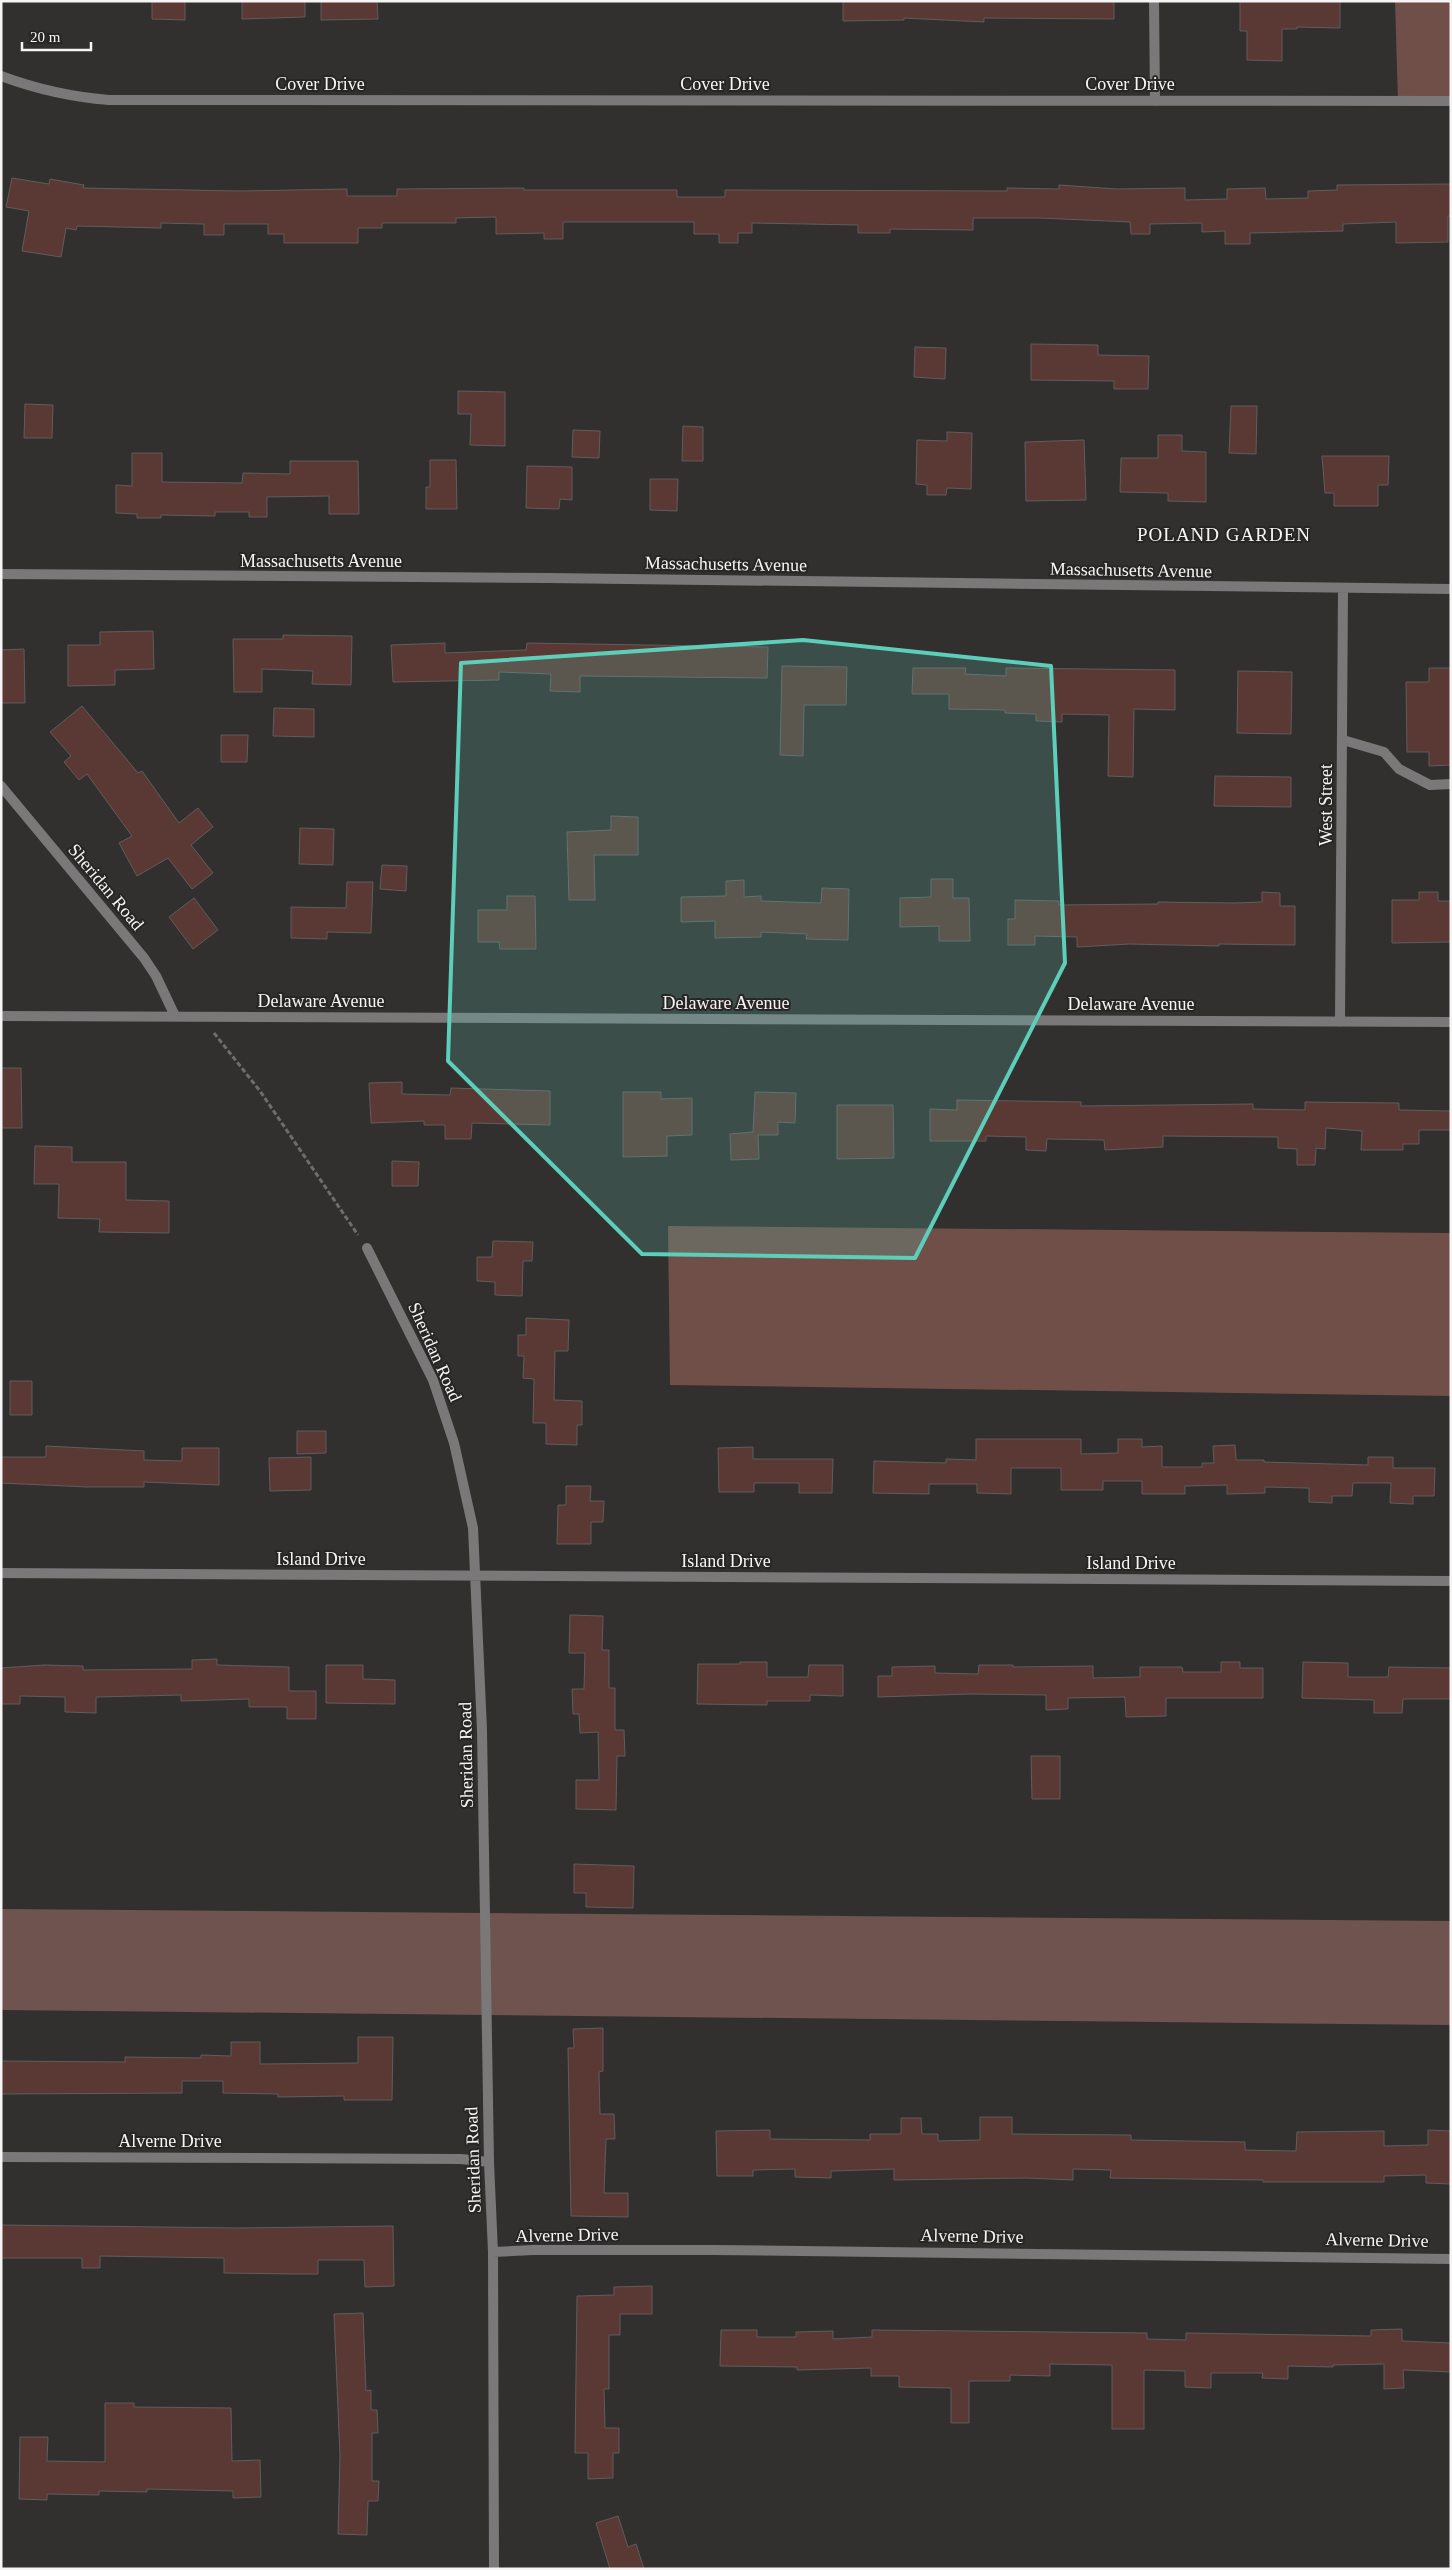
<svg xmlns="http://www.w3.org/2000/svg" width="1452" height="2570" font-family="'Times New Roman',serif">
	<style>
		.green { fill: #6e534e }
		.forest { fill: #714f49 }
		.building { fill: #5a3934; stroke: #605d5c }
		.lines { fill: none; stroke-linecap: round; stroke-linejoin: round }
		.path { stroke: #6f6c6c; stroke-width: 3; stroke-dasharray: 5 2.5; stroke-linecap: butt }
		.service { stroke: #7a7878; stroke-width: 10 }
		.minor { stroke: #7a7878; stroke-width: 10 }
		.marked { fill: #5dceb9; fill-opacity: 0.2; stroke: #5dceb9; stroke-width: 4; stroke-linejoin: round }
		.labels { text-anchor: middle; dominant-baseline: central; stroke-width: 4; stroke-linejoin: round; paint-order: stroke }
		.street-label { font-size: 18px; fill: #f6f4f4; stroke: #282525 }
		.neighbourhood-label { font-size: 19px; letter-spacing: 1px; fill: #f6f4f4; stroke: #282525 }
	</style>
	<rect width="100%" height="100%" fill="#322f2f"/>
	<path class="green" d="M1,1909L1451,1921V2025L1,2010Z"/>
	<path class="forest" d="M1395,1H1451V101H1398Z
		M668,1226L1451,1233V1396L670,1385Z"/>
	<path class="building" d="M152,1H185V20L152,19Z
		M242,1H305V17L242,19Z
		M321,1H377L378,19L321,20Z
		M843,1H1114V19L984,18V22L904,18V20L843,21Z
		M1240,1H1340V28L1297,27V29H1282V61L1247,60V31H1240Z
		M12,178L49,184L50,179L84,185L83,188L240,191L347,189V196H397V189L524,188V190H677V197H725V190L1007,191V188L1059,189V185L1117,189L1185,188V200L1227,199V189L1265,188L1266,199L1308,198V191L1337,190V185L1451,184V216H1448V242L1396,243V222L1343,224V231L1250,233V244H1225V231L1202,232V223L1150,224V234H1131L1130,222L1040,218H973V230L890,229V233H858V225L752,223V233H738V243H719V234H694V222H563V239H544V233L496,234V217L456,218V223H382V228H358V243H284V234H268V224H224V235H204V224L161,223V228L77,226L76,230L66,228L61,257L22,251L29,211L6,207Z
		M1031,344L1098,345V355L1149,356L1148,389H1114V381L1031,380Z
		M915,347L946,348L945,379L914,377Z
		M458,391L505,392V446L470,445L471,414H458Z
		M25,404L53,405L52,438H24Z
		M1231,406H1257L1256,454L1229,453Z
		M683,426L703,427V461H682Z
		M573,430L600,431L599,458L572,457Z
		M947,432L972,433L971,489L947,488L946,495H927V485L916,484L917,440L947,441Z
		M1158,435H1182V451L1206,452V502L1168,501V493L1120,492L1121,458H1158Z
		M1084,440L1086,500L1026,501L1025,442Z
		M132,453H162V482L242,483L243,473L290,474V461H358L359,514H329V496L267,497V517H249V512H215V516L161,515V518H137V514L116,513V485L132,486Z
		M1322,456H1389L1388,485H1378V506H1334V493H1325Z
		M430,460H456L457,509H426V487H430Z
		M527,466L572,467V500L560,499L559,509L526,508Z
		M650,479H678L677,511L650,510Z
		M153,631L154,669L115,670V685L68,686V645H100V632Z
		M283,635L352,636L351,685L312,684L313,671L262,669V692H234L233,639H283Z
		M445,643V653L526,650L527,643L768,647L767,678L580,676V692L550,691L551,674L499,672V680L393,682L391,645Z
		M24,649L25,703H1V650Z
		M782,666L847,667L846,705H804L803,756L780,755Z
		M913,668H966L965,674L1006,676V668L1175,670V710L1134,709L1133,777L1108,776L1109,715L1062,714V722L1036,721V714L1005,713V710L949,709V694H912Z
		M1429,668H1451V765L1429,766V752H1407L1406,682H1429Z
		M1238,671L1292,672L1291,734L1237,733Z
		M82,706L138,773L142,771L179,823L198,808L213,827L191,845L213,873L192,889L168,858L137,876L119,843L132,836L87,774L79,780L64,762L71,756L50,732Z
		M274,708L314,709V737L273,736Z
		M221,735H248L247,762H221Z
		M1215,776L1291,777V807L1214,806Z
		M611,816L638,817V855H594L595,900H569L567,832L611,830Z
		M300,828L334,829L333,865L299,864Z
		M382,865L407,866L406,891L380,889Z
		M931,879H953V898H969L970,941H939V926L900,927V898L931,897Z
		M744,880V897L761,896V901L821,903L822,888L849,889L848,940L806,939L807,934L761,932V937L715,938V921L681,922V897L726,896V881Z
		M347,882H373L371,933L327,932V939L291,938V907L346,908Z
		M1262,892L1280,893V906H1295V945L1219,944V946L1129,944L1077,947V937L1035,936V945H1008V919H1015V900L1059,901V905L1158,904V902L1234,903L1262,902Z
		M1419,892H1438V901H1451V942L1392,943V900H1419Z
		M507,896H535L536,949H500L499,942H478V910H507Z
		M194,898L218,930L193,949L169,917Z
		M1,1068H21L22,1128H1Z
		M402,1082V1094L450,1095L451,1088L550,1091V1125L472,1123L471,1139H445V1125H424V1121L371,1123L369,1083Z
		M623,1092H661V1099L692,1098V1135L667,1136V1156L623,1157Z
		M755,1092L796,1093L795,1123L778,1122V1135H758L759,1159L731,1160L730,1134L753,1132Z
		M957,1100L1081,1102V1106L1253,1104V1109L1305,1110V1102L1399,1103V1110L1451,1111V1130H1419V1144H1403V1150H1361L1362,1131L1326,1128L1325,1149L1316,1148L1315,1165H1297V1149L1278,1148V1137L1163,1136V1147L1105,1150L1104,1140L1047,1139L1046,1151L1026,1150V1137L986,1136V1141H930V1109L957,1110Z
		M837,1105H893L894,1158L837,1159Z
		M35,1146L72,1147V1162H126V1200L169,1201V1233L99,1232L100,1219L58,1218L59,1184H34Z
		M392,1161L419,1162L418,1186H392Z
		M493,1241L533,1242L532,1261H523L522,1296L495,1295V1282L477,1281V1257H492Z
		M526,1318L569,1320L568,1351H555L554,1400L582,1401V1425H577V1445L546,1444V1423H533L534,1379L523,1378L524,1356H518V1335H526Z
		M10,1381H32V1415H10Z
		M297,1431H326V1453L297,1454Z
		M976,1439H1081V1454L1118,1453V1439H1142V1447L1162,1446V1467H1202V1463H1214L1213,1446L1235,1445L1236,1460H1264V1462L1368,1465V1457H1393V1468H1435L1434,1496H1413V1504L1390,1503L1391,1483H1353L1352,1496H1332V1503L1309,1502V1488L1265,1487V1493L1227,1494V1485L1185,1486V1494H1142V1481H1103V1490H1061V1468H1011V1494L977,1493V1484H929V1494L873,1493L874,1461L946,1463V1459L976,1460Z
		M46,1446L144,1451V1460L182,1461V1448H219V1485L144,1482V1487H87L1,1483V1457H46Z
		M753,1447V1459H833L832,1493H799V1483H754V1492H719L718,1448Z
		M311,1457V1490L270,1491L269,1458Z
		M566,1486H591L590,1501H604L603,1522H591V1544H557L558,1505H566Z
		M570,1615L603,1616L602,1650H609V1688H615V1730H624L625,1756H617L616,1810L576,1809V1780H599L598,1732L580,1733L579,1714H573L572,1689H584L585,1653H569Z
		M217,1659V1665L289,1667V1691H316V1719H287V1707H249V1699L181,1701V1695L96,1697V1713L65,1712V1697L20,1696V1704H1V1668L44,1665L83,1666V1670L192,1669V1660Z
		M740,1662H767V1677H808L809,1665H843V1696L810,1695V1701H767V1705L697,1704L698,1664H740Z
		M1221,1662H1240V1668H1263V1698H1166V1716L1126,1717L1125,1697L1068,1698V1709L1046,1710V1695L970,1694L878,1697V1676H892V1667L935,1666V1673L978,1674L979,1665H1013V1667L1093,1666V1678L1140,1677V1667H1182L1183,1672H1221Z
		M1303,1662L1348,1663V1677H1388L1389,1667L1451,1668V1699H1403L1402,1713H1374V1700L1302,1698Z
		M326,1665H363V1679L395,1680V1704L326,1703Z
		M1031,1756H1060V1799H1032Z
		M574,1864L634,1866L633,1908L586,1907V1893H574Z
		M603,2028V2071L599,2072L600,2114H614L615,2139H606L604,2193H628V2217L571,2216L568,2048H574L573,2029Z
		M358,2037H393L392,2100H344V2096L278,2097V2094L223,2093V2081H182V2093L1,2094V2061L125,2062V2057L201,2058V2055L231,2056V2042H260V2064L358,2063Z
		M980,2117H1012V2134L1131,2135V2140L1245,2142V2150L1296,2151L1297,2132L1384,2131V2146L1428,2145V2130L1451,2131V2184L1426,2183V2175L1384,2176V2182H1263V2180L1110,2178L1111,2170L1073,2169V2180L1026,2178L894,2180V2169L831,2171V2178L795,2177V2169L753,2170V2176H717L716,2131L770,2130V2139L870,2140V2134H901V2118H921L922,2134H938V2141L980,2140Z
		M1,2225L239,2228L393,2226L394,2286L365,2287L364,2260H318V2274H295L224,2273V2258L100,2256V2268H82V2258H1Z
		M652,2286V2314H620V2335H609V2389H604L605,2428H619V2453H613V2478L588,2479V2453H575L577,2296L614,2295V2287Z
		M363,2313L366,2391L371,2390V2410H377L378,2433H372V2481H379L378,2501H368L367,2535L338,2534L340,2456L334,2314Z
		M1402,2329V2341L1451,2343V2372L1403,2370L1404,2388L1384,2389V2364L1333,2365V2367L1288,2366V2379L1262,2378L1263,2373H1211V2388L1185,2387V2371L1144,2370V2429H1112V2365L1050,2364V2376L1010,2375V2381H969V2423H951V2388L899,2387V2376H871V2368L797,2370V2367L720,2366L721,2330H757V2337H796V2332L833,2331V2339L872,2337V2330L1147,2333V2339L1186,2340V2333L1371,2336V2330Z
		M105,2403H134V2407L231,2408L232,2461L260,2460L261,2497L233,2498V2491L147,2489V2492L99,2491V2495L47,2494V2500L19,2499L20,2437H48L47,2461L105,2462Z
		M618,2516L628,2547L636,2544L644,2569H610L596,2523Z"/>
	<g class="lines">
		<path class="path" d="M214,1033L260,1091L358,1235"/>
		<path class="service" d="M1343,740L1384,752L1399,769L1430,785L1451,784"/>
		<path class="minor" d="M1154,1L1155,101
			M1,76C36,89 72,97 109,100L1451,101
			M1,574L548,578L1451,589
			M1,786L144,958L156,976L175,1016
			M1,1016L1451,1022
			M1340,1022L1343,588
			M367,1248L433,1380L454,1443L473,1528L482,1730L489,2162L493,2252L494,2569
			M1,1573L1451,1581
			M1,2157L461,2159L489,2162
			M493,2252L533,2250H713L1451,2259"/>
	</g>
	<path class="marked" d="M803,640L1051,666L1065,963L915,1258L642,1254L448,1061L461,663Z"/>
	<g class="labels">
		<g class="street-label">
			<text x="320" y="84">Cover Drive</text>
			<text x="725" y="84">Cover Drive</text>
			<text x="1130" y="84">Cover Drive</text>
			<text x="321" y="561">Massachusetts Avenue</text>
			<text transform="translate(726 564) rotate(1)">Massachusetts Avenue</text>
			<text transform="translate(1131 570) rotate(1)">Massachusetts Avenue</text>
			<text transform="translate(1326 805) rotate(-90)">West Street</text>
			<text transform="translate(106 887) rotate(50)">Sheridan Road</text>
			<text x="321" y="1001">Delaware Avenue</text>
			<text x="726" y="1003">Delaware Avenue</text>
			<text x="1131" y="1004">Delaware Avenue</text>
			<text transform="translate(435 1352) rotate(66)">Sheridan Road</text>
			<text x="321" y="1559">Island Drive</text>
			<text x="726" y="1561">Island Drive</text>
			<text x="1131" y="1563">Island Drive</text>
			<text transform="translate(466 1755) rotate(-91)">Sheridan Road</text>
			<text x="170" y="2141">Alverne Drive</text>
			<text transform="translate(473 2160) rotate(-92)">Sheridan Road</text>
			<text transform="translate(567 2235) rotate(-1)">Alverne Drive</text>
			<text transform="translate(972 2236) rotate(1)">Alverne Drive</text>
			<text transform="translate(1377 2240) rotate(1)">Alverne Drive</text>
		</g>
		<g class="neighbourhood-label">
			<text x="1224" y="534">POLAND GARDEN</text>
		</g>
	</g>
	<rect width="1452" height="2570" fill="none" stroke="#f6f4f4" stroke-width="5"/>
	<path d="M22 42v8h69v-8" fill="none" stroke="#f6f4f4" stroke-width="2.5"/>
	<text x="30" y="42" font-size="15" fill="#f6f4f4" stroke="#282525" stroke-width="4" paint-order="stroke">20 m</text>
</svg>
